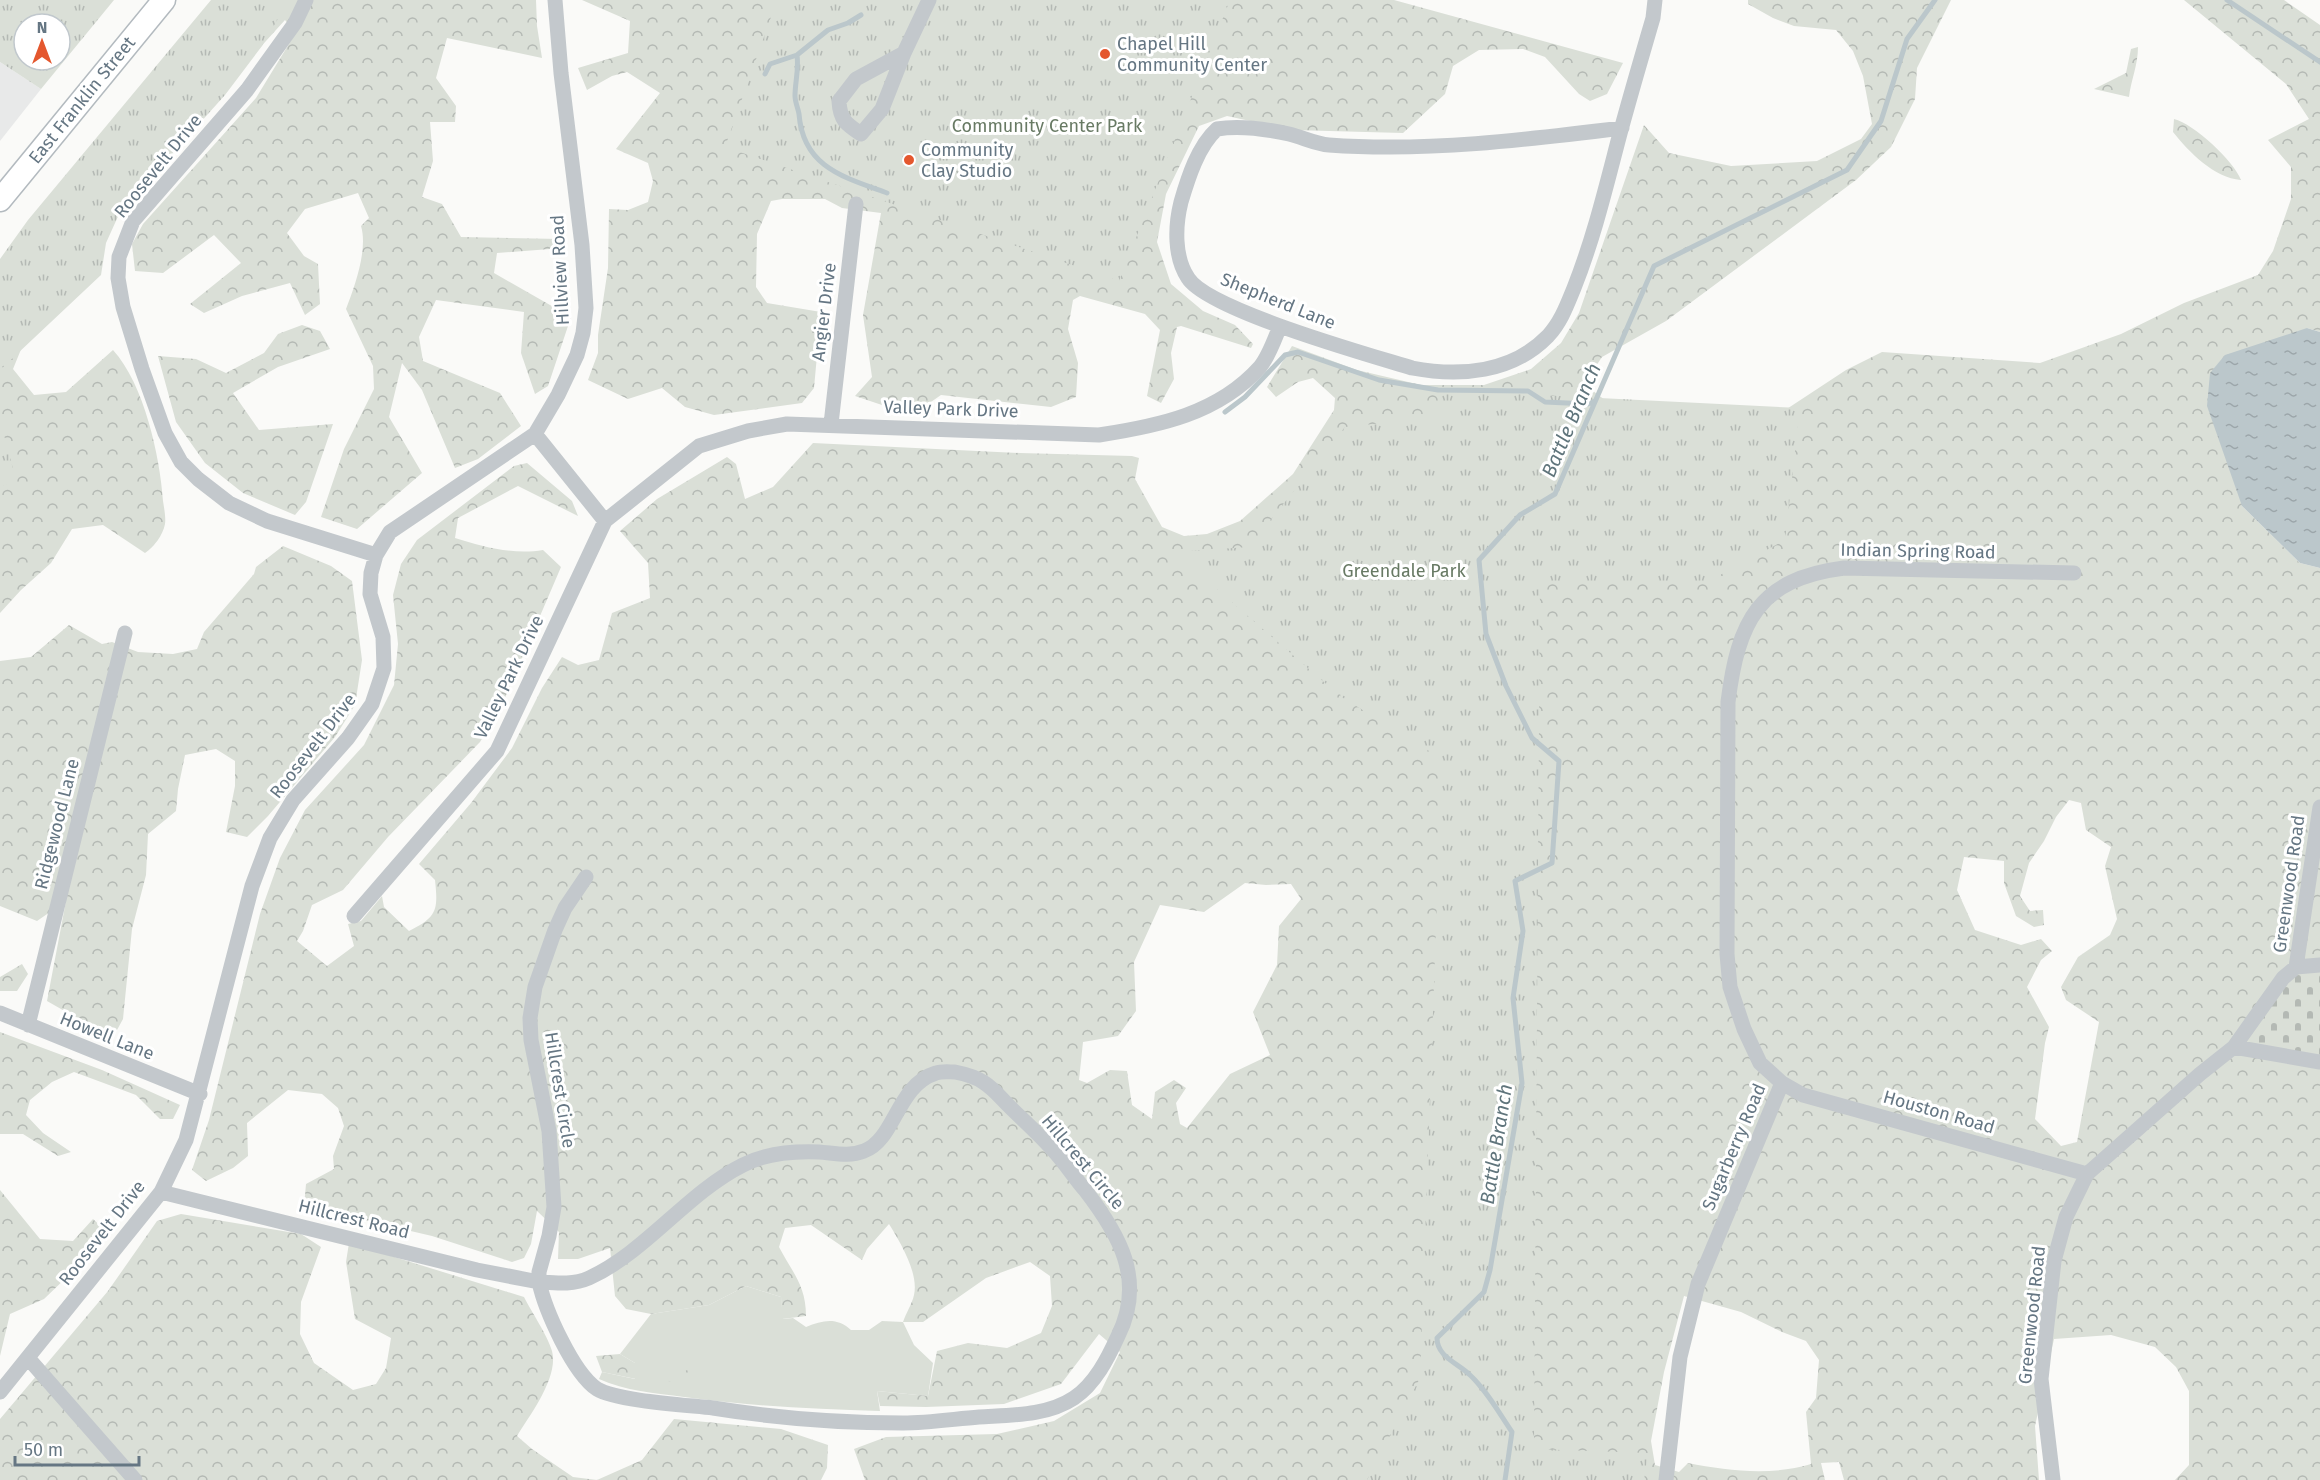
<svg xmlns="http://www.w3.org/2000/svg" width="2320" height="1480" font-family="'Fira Sans',sans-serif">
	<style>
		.built { fill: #e8e9e9 }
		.grass { fill: #dadfd7 }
		.forest { fill: url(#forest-crowns); fill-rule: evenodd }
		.cemetery { fill: url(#cemetery-stones) }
		.park { fill: url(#park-tufts); fill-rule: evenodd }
		.water { fill: url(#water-ripples) }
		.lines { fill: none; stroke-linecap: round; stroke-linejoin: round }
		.stream { stroke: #bbc7cb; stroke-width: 5 }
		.secondary-casing { stroke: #b3babf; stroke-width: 25 }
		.minor { stroke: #c3c8cc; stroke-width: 15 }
		.secondary { stroke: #fff; stroke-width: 22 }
		.poi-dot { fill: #e4572e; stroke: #fff; stroke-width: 2 }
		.labels { text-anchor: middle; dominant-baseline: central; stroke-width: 6; stroke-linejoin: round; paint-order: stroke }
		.poi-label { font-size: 18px; fill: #657683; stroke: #fff; text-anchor: start }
		.street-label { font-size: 18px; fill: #657683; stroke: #fff }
		.park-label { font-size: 18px; fill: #687a64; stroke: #fff }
		.water-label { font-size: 20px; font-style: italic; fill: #60757c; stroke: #fff }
	</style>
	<defs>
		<pattern id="forest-crowns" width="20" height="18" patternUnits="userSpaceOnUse" patternTransform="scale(1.5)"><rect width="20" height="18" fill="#dadfd7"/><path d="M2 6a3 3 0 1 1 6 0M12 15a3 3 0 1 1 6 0" fill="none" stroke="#b4b9b4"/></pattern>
		<pattern id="cemetery-stones" width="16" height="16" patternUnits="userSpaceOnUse" patternTransform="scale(1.5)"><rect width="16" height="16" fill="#dadfd7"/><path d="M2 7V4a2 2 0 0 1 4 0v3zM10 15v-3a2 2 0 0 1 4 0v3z" fill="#b4b9b4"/></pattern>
		<pattern id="park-tufts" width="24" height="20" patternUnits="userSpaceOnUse" patternTransform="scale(1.5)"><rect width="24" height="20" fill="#dadfd7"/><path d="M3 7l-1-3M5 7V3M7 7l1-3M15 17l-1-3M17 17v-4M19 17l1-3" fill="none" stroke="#b4b9b4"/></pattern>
		<pattern id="water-ripples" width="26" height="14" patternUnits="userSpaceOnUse" patternTransform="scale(1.5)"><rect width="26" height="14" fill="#bbc7cb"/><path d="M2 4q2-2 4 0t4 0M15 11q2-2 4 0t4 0" fill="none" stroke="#9ca6aa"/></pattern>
	</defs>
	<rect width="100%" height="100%" fill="#fafaf8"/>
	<path class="built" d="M0,62L41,89L0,141Z"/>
	<path class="grass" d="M746,1286L781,1297L783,1319L793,1318L806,1327C823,1320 837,1317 851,1330H869L882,1321L903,1322L914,1345L933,1363L928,1396L877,1391L880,1411C814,1409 749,1406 684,1397C655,1393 625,1391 599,1379L602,1372L635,1379V1363L620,1354L651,1314L709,1305Z"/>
	<path class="forest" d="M216,0H536L537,26L542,58L447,38L436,78L456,106L455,122H430L433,161L422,197L442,204L461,237L561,239L563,248L497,253L494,273L571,317L548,386L535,394L521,353L524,312L436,300L419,337L423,361L500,393L521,426L478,459L455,468L422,390L402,363L389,417L422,473L357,529L321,517L344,449L374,389L373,366L346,309C355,286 368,249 361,226L369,218L358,193L305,209L287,233L304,256L318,264L320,304L305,315L290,283L242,296L204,313L190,304L241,263L214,235L163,273L135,271L132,244L143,224L256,98L295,34L285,20L199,115L108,224L33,320L13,369L34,395L66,392L113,350C144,384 160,456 163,501C164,508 166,517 165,524C163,535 154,547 145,553L103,525L72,529L51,563L21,590L0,613V267Z
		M582,0H1394L1623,63L1607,94L1590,101L1579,94L1545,57L1523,49L1479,50L1453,66L1445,94L1403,133L1292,130L1227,116L1199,126L1166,194L1157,242L1171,284L1203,311L1235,325L1253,344L1251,348L1181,326L1177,327L1171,353L1174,379L1161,403L1147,396L1160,330L1145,314L1080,296L1073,300L1068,329L1078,363L1076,397L1051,407L941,395L928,404L888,407L855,396L872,377L863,315L881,213L842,208L825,199H782L771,201L757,234L756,287L767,303L821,312L814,388L802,403L714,415L685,407L662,388L628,399L588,380L598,353V335L608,268L609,209L628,210L648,202L653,181L648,163L616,149L660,93L627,72L612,76L587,90L578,68L628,53L630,21Z
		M1748,0H1951L1917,68L1915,99L1891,147L1856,180L1666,321L1602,357L1584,384L1614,407L1776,416L1846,370L1882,352L2040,363L2121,334L2184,303L2258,275L2273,251L2291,199V167L2268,140L2309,119L2286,84L2184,0H2284L2320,25V332L2307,328L2242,506L2300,563L2320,568V1480H2175L2189,1465V1391L2176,1367L2155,1347L2111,1335L2054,1339L2035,1426L2039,1480H1844L1839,1462L1821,1463L1825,1480H865L854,1449L886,1437L997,1434L1054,1421L1100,1393L1120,1352L1099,1334L1061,1384L1004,1404L926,1407L880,1406L877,1391L928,1396L937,1351L968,1343L1007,1348L1041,1333L1052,1306L1050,1276L1030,1262L986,1278L923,1322H903C906,1313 912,1304 914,1295C919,1273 900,1242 889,1224L867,1249L862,1260L811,1225L785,1228L779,1247C792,1272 806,1285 806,1316L782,1319L781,1297L746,1286L709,1305L651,1314L626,1309L615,1296L610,1248L578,1259H558L559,1232L537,1211L531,1244L524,1258L512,1262L432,1236L304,1206L306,1184L334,1169L333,1156L344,1126L338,1108L322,1094L288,1090L247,1123L248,1156L233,1168L206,1181L192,1170L209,1120L260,914L280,858L305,810L364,745L394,685L398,644L393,595L401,564L417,540L514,466L527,463L572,501L578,516L518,486L458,518L455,538C483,547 514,555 543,550L561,567L501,707L480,742L388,837L343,890L312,905L303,931L297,941L327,966L354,946L348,924L361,921L382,896L384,907L409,931C438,917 438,909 435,880L419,864L471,803L512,748L542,688L562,657L578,665L599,660L612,613L650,598L648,563L620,531L657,499L727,457L736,464L745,499L773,487L813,443L1020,453L1132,456L1139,458L1135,479L1162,527L1184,536L1207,534L1240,521L1293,474L1334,410L1335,398L1313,378L1298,382L1276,397L1267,387L1292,346L1357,370L1421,385H1484L1531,369L1561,343L1579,313L1644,125L1669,153L1731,166L1817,161L1861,139L1872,124L1863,76L1853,51L1836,30L1794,26L1773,18L1748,4ZM2069,800L2081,803L2086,830L2111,847L2105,866L2117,919L2110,935L2078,957L2061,987L2066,1000L2099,1022L2077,1142L2061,1146L2035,1119L2045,1043L2049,1027L2027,987L2041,960L2052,951L2041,939L2021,945L1975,930L1957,890L1964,857L2004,861V883L2016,916L2034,927L2044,925L2043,910L2030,911L2020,896L2029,863L2044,841L2056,817ZM1245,883L1266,885L1291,884L1301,899L1279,926L1277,965L1253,1012L1270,1055L1230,1074L1187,1128L1180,1124L1176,1103L1186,1088L1174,1080L1155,1092L1152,1119L1132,1105L1127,1071L1110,1070L1087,1083L1079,1080L1083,1042L1118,1036L1136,1011L1134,962L1160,905L1204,912ZM1684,1296L1741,1312L1782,1332L1806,1341L1819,1360L1816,1398L1806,1412L1811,1464C1772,1476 1728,1471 1688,1463L1679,1472L1655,1465L1651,1441L1664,1372Z
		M2138,47C2138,65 2131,80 2129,97L2094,89L2126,73L2131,49Z
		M2174,119C2194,124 2234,161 2241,180C2214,178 2189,152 2173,132Z
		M302,325L320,331L330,349L278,367L233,393L259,430L333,424L306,502L295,515L243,493L205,463L176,422L158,356L196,359L226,373L264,353L278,334Z
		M283,546L331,566L352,581L362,660L355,705L335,737L268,816L247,837L226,832L235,786V761L216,749L185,755L178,789L176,811L148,834L146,875L132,929L123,1019L117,1030L96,1029L47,1001L66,901L37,921L0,906V661L31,657L69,625L102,644L112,642L138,652L173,654L197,649L204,632L254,574L256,567Z
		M22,964L28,974L17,991H0V977Z
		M0,1032L102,1070L180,1105L173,1119H160L136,1095L74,1072L52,1082L30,1100L26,1115L43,1133L71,1152L58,1156L23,1134H0Z
		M0,1190L40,1239L73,1241L93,1219L105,1230L95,1250L44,1299L10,1314L0,1356Z
		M181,1214L301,1234L321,1247L301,1302L300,1334L314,1363L353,1390L376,1384L386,1368L391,1338L355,1319L346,1262L349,1243L524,1297C531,1311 548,1336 552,1351C559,1377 530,1415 517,1436L532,1449L573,1477L597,1480L642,1460L674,1419L781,1429L828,1445L827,1468L821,1480H0V1419L108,1291L157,1221Z
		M620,1354L635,1363L636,1379L602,1372L596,1356Z
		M699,1366L706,1370L690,1384L668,1381L679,1373Z"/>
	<path class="cemetery" d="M2320,965V1062L2234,1047L2283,978Z"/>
	<path class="park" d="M0,0H114L41,89L0,62ZM24,24H60V60H24Z
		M211,0H289L262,46L225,95L120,212L106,243L101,275L0,370V259L28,220Z
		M777,0H1230L1119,281L725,147Z
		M1441,390L1800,408L1785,540L1705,583L1540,582L1534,1449L1648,1453L1644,1480H1367L1420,1378L1442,759L1340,696L1174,552L1249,547L1345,427L1440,417Z
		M0,420L16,480L0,487Z"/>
	<path class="water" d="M2307,328L2320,332V568L2300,563L2242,506L2207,406L2210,373L2225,355Z"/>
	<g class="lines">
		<path class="stream" d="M2227,0L2320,62
			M861,15L848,23L828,30L797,55C799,70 795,82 795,96C795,102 798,108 799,114C803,167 843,177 887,193
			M765,74L770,64L797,55
			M1225,412L1245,397L1285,355L1298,352L1379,380L1438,390L1528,391L1545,402L1588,404L1595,401
			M1505,1480L1512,1432C1499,1413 1487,1391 1470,1375C1458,1363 1437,1357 1437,1338L1484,1292L1490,1270L1522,1083L1513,998L1523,931L1515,881L1552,863L1559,761L1532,738L1506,686L1486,634L1479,560L1520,515L1555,494L1654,266L1847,170L1881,121L1907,39L1935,0"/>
		<g class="secondary-casing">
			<path id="secondary" d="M0,200L164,0"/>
		</g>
		<path class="minor" d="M306,0L295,23L247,90L133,221L119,257L118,278L123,307L142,369L165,433L181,462L198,479L229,503L267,521L376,555
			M904,53L856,79L839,101C840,120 846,124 861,134L882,109L904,53L929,0
			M1622,128C1525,140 1427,152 1329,145C1316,144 1302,137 1289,134C1266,129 1240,125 1217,129C1198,146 1188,178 1181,202C1175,226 1174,257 1188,278C1208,310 1370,355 1412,368C1460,377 1512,373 1548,336C1561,322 1567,305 1574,288C1593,240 1605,191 1618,141C1629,100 1641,59 1653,18L1655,0
			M831,424L856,204
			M535,434L605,521
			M2074,573L1844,568C1758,579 1738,622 1728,702L1727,954L1730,987L1744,1029L1760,1063L1782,1083L1803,1095L2087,1174
			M354,916L497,751L605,521L699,446L748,431L787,424L1099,435C1158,426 1218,414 1260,367C1269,356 1275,338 1280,326
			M2296,967L2320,965
			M0,1013L200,1094
			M28,1025L125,633
			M2234,1047L2283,978L2296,967L2320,807
			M955,1072C965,1074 974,1076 983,1082C993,1088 1001,1098 1009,1106C1024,1121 1040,1135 1053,1150C1065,1163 1074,1177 1085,1190C1119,1234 1146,1280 1118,1336C1108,1358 1095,1384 1074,1398C1047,1416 1011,1415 979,1417C954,1419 928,1423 903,1423C840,1423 775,1418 713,1408C687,1405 617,1401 597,1389C573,1373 545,1310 539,1282C556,1283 573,1285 589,1278C646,1252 687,1193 743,1165C766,1153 794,1151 819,1152C834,1153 849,1157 864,1151C895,1140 897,1085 936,1073C942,1071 949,1072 955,1072Z
			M161,1192L477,1270L539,1282V1272L549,1236L554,1207L549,1131L531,1040L530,1018L535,987L555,930L565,908L586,877
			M28,1358L135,1480
			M0,1392L161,1192L186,1140L252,886L270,838L293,800L348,738L372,704L384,668L383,637L370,594L371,573L376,555L390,532L535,434L558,395L577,355L583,333L586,308L582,245L561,73L555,0
			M1666,1480L1680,1357L1698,1284L1782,1083
			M2053,1480L2041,1379L2054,1261L2066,1217L2087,1174L2200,1074L2234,1047L2320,1062"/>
		<use href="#secondary" class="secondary"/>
	</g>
	<g class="poi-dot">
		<circle cx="1105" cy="54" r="6"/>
		<circle cx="909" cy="160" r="6"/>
	</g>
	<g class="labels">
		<g class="poi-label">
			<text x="1117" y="44">Chapel Hill<tspan x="1117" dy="21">Community Center</tspan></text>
			<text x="921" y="150">Community<tspan x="921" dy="21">Clay Studio</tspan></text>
		</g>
		<g class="street-label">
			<text transform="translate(82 100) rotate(-51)">East Franklin Street</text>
			<text transform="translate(158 166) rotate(-51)">Roosevelt Drive</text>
			<text transform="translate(560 270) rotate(-93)">Hillview Road</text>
			<text transform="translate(1278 301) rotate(22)">Shepherd Lane</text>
			<text transform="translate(824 312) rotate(-83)">Angier Drive</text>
			<text transform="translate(951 409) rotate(2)">Valley Park Drive</text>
			<text transform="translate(1918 551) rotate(1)">Indian Spring Road</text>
			<text transform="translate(509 677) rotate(-64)">Valley Park Drive</text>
			<text transform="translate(313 746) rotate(-52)">Roosevelt Drive</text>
			<text transform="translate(57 824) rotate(-76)">Ridgewood Lane</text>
			<text transform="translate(2289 884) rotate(-82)">Greenwood Road</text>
			<text transform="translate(107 1036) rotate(22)">Howell Lane</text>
			<text transform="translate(560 1090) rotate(81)">Hillcrest Circle</text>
			<text transform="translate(1939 1112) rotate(16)">Houston Road</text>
			<text transform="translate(1734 1147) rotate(-67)">Sugarberry Road</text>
			<text transform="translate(1083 1162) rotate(50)">Hillcrest Circle</text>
			<text transform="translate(354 1219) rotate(14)">Hillcrest Road</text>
			<text transform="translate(102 1233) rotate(-52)">Roosevelt Drive</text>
			<text transform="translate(2032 1315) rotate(-84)">Greenwood Road</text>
		</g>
		<g class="park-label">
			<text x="1047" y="126">Community Center Park</text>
			<text x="1404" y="571">Greendale Park</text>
		</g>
		<g class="water-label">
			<text transform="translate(1571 420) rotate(-67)">Battle Branch</text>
			<text transform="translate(1496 1144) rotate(-81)">Battle Branch</text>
		</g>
	</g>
	<g transform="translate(42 42)"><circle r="28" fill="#ffffff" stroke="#c1c8cd" stroke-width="1.5"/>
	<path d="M0-4.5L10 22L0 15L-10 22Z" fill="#e4572e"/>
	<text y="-9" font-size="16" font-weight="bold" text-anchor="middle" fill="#657683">N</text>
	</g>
	<path d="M15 1456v9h124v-9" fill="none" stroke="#657683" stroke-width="3"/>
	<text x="24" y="1456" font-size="18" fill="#657683" stroke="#ffffff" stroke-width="4.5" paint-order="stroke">50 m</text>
</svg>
